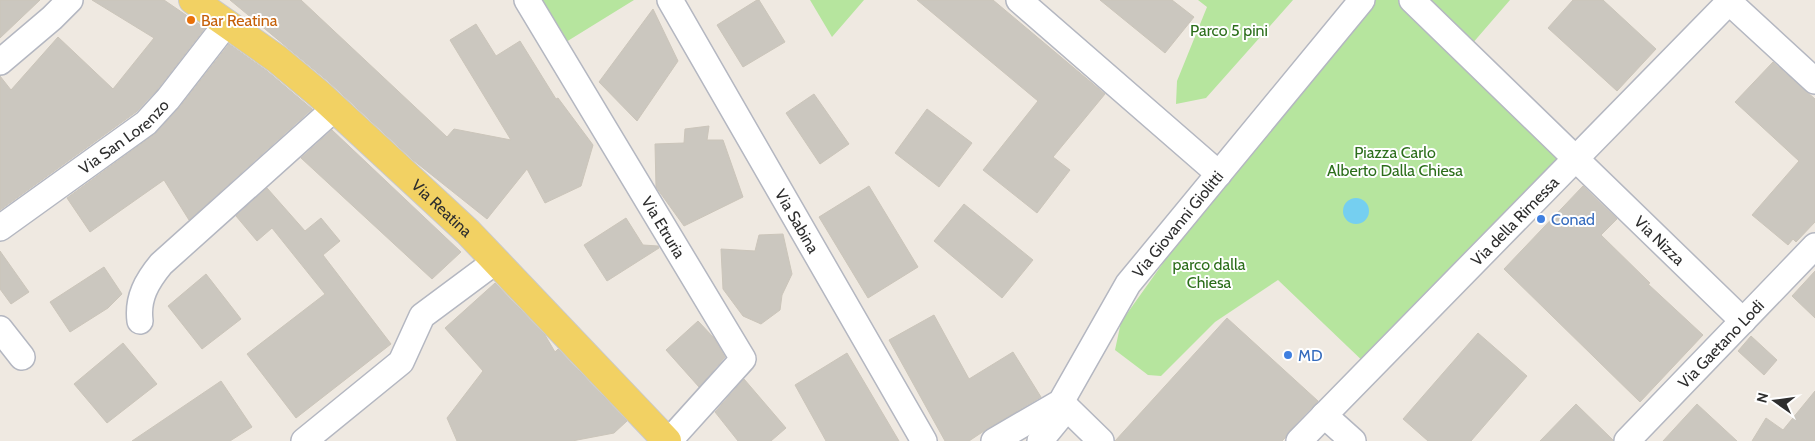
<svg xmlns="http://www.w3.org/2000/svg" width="1815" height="441" font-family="Cabin,sans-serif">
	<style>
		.green { fill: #b6e59e }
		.water { fill: #75cff0 }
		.building { fill: #cbc7bf; stroke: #cbc5ba }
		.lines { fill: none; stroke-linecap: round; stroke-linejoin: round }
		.minor-casing { stroke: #b4b7c1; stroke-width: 28 }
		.major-casing { stroke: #c9c9c9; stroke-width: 30 }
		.minor { stroke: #fff; stroke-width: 25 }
		.major { stroke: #f2d163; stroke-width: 28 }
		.food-dot { fill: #e8710a; stroke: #fff; stroke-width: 2 }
		.shop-dot { fill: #3f7fe0; stroke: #fff; stroke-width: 2 }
		.labels { text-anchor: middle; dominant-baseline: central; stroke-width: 4; stroke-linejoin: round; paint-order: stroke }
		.food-label { font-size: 16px; fill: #c56008; stroke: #fff; text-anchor: start }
		.park-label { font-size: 16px; fill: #2c6e1b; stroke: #fff }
		.street-label { font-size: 16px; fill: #2e2e2e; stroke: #fff }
		.shop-label { font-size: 16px; fill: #366cbe; stroke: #fff; text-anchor: start }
	</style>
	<rect width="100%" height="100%" fill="#efe9e1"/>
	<path class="green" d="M540,0H634L566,42Z
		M810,0H864L832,37Z
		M1198,0H1293L1206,98L1176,104L1177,81L1207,7Z
		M1362,0H1510L1465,52L1576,160L1370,368L1278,280L1215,322L1161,376L1148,375L1115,350L1121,322L1203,207Z"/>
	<path class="water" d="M1343 211a13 13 0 1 1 26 0a13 13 0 1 1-26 0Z"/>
	<path class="building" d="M0,0H40L0,38Z
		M92,0H164L205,28L157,90L136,112L0,210V76L11,90L58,37L113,89L154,38Z
		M230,0H301L447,137L454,129L511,140L450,40L476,24L496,56L520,41L556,99L558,98L593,145L581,186L545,203L527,169L487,219L413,160L329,82Z
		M757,0H759L785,42L743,67L717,25Z
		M917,0H993L1105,94L1053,157L1070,170L1037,213L983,170L1038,101Z
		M1100,0H1172L1194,17L1165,53Z
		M1573,0H1603L1656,49L1617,91L1548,28Z
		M653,9L678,61L637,121L599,82Z
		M229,44L267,71L312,109L189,220L164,180L90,232L67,198L156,133L179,108Z
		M1773,62L1815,99V222L1796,242L1793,239L1788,245L1752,215L1799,161L1735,102Z
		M814,94L849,144L820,164L786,113Z
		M927,109L972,143L939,187L895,153Z
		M709,126L707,140H723L743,197L684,226L656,187L655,144L684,143L685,129Z
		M332,130L461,252L432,279L301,158Z
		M869,186L918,267L868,298L819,217Z
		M1583,186L1617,219L1601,235L1650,283L1648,284L1703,335L1640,402L1504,269Z
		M267,188L305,231L321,218L340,241L323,255L391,344L296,418L247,354L325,294L272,228L257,241L236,216Z
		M964,204L1033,260L1002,298L934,241Z
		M626,218L643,245L658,246L659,248L607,281L584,245Z
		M783,234L792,274L782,295L780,310L761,324L743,316L723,289L721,249L755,251L759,235Z
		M0,251L29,292L11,304L0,289Z
		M104,267L122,294L108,308L70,332L50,302Z
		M1815,271V318L1792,296Z
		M206,274L241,319L202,349L168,306Z
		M495,283L545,335L555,352L558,349L627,421L614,433L572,441H457L447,418L483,371L445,328Z
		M934,315L969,379L1013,352L1041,397L987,429L969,441H945L889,340Z
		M1227,318L1318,401L1289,431L1285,438L1282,441H1115Z
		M698,321L714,338L725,357L699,387L666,350Z
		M1478,333L1527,376L1471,441H1428L1403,419Z
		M1751,336L1777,360L1764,375L1738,351Z
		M123,343L157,384L107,423L74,384Z
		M847,353L899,441H826L795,385Z
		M744,379L786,428L771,441H738L715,412Z
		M221,381L252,427L230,441H132Z
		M1815,391V441H1752L1766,418L1783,430Z
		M1576,404L1613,440V441H1540Z
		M1697,404L1737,441H1663Z"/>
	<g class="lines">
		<g class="minor-casing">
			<g id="minor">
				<path id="s1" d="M527,0L743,359L669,441"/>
				<path id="s2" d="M670,0L924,441"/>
				<path d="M1019,0L1219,174"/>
				<path id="s3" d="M1412,0L1743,321"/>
				<path d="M1727,0L1815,81"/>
				<path d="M0,62L52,18L70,0"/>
				<path id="s4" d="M0,228L146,123L168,99L227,23"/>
				<path d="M140,321C137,298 147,281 161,264L335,108"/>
				<path d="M0,329L22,357"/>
				<path d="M1061,402L1101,441"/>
				<path d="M1324,415L1353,441"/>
				<path d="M304,441L401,362L422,316L496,261"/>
				<path id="s5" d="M994,441L1061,402L1128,284L1362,0"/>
				<path d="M1040,441L1067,408"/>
				<path id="s6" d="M1299,441L1729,2"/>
				<path id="s7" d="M1627,441L1815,246"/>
			</g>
		</g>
		<g class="major-casing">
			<g id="major">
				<path id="s8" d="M193,0L277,59L319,94L468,232L667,441"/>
			</g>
		</g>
		<use href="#minor" class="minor"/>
		<use href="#major" class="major"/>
	</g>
	<circle class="food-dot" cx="191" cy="20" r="5"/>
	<g class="shop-dot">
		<circle cx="1541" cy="219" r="5"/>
		<circle cx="1288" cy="355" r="5"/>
	</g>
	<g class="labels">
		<g class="food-label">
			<text x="201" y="20">Bar Reatina</text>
		</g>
		<g class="park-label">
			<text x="1229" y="30">Parco 5 pini</text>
			<text x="1395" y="152">Piazza Carlo<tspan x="1395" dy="18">Alberto Dalla Chiesa</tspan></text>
			<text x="1209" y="264">parco dalla<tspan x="1209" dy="18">Chiesa</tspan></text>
		</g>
		<g class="street-label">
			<text stroke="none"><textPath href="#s4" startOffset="154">Via San Lorenzo</textPath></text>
			<text stroke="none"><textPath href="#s8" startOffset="325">Via Reatina</textPath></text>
			<text stroke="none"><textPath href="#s2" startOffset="255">Via Sabina</textPath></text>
			<text stroke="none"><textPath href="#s6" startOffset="308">Via della Rimessa</textPath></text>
			<text stroke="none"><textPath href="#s5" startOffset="291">Via Giovanni Giolitti</textPath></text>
			<text stroke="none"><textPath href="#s1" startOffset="265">Via Etruria</textPath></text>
			<text stroke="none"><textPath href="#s3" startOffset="345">Via Nizza</textPath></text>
			<text stroke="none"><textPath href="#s7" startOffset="135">Via Gaetano Lodi</textPath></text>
		</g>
		<g class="shop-label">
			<text x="1551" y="219">Conad</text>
			<text x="1298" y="355">MD</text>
		</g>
	</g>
	<g transform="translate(1775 401) rotate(284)" stroke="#ffffff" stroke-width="4" paint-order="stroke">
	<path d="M0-4L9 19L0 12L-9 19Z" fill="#2e2e2e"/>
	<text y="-8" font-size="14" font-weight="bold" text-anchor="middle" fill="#2e2e2e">N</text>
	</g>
</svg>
